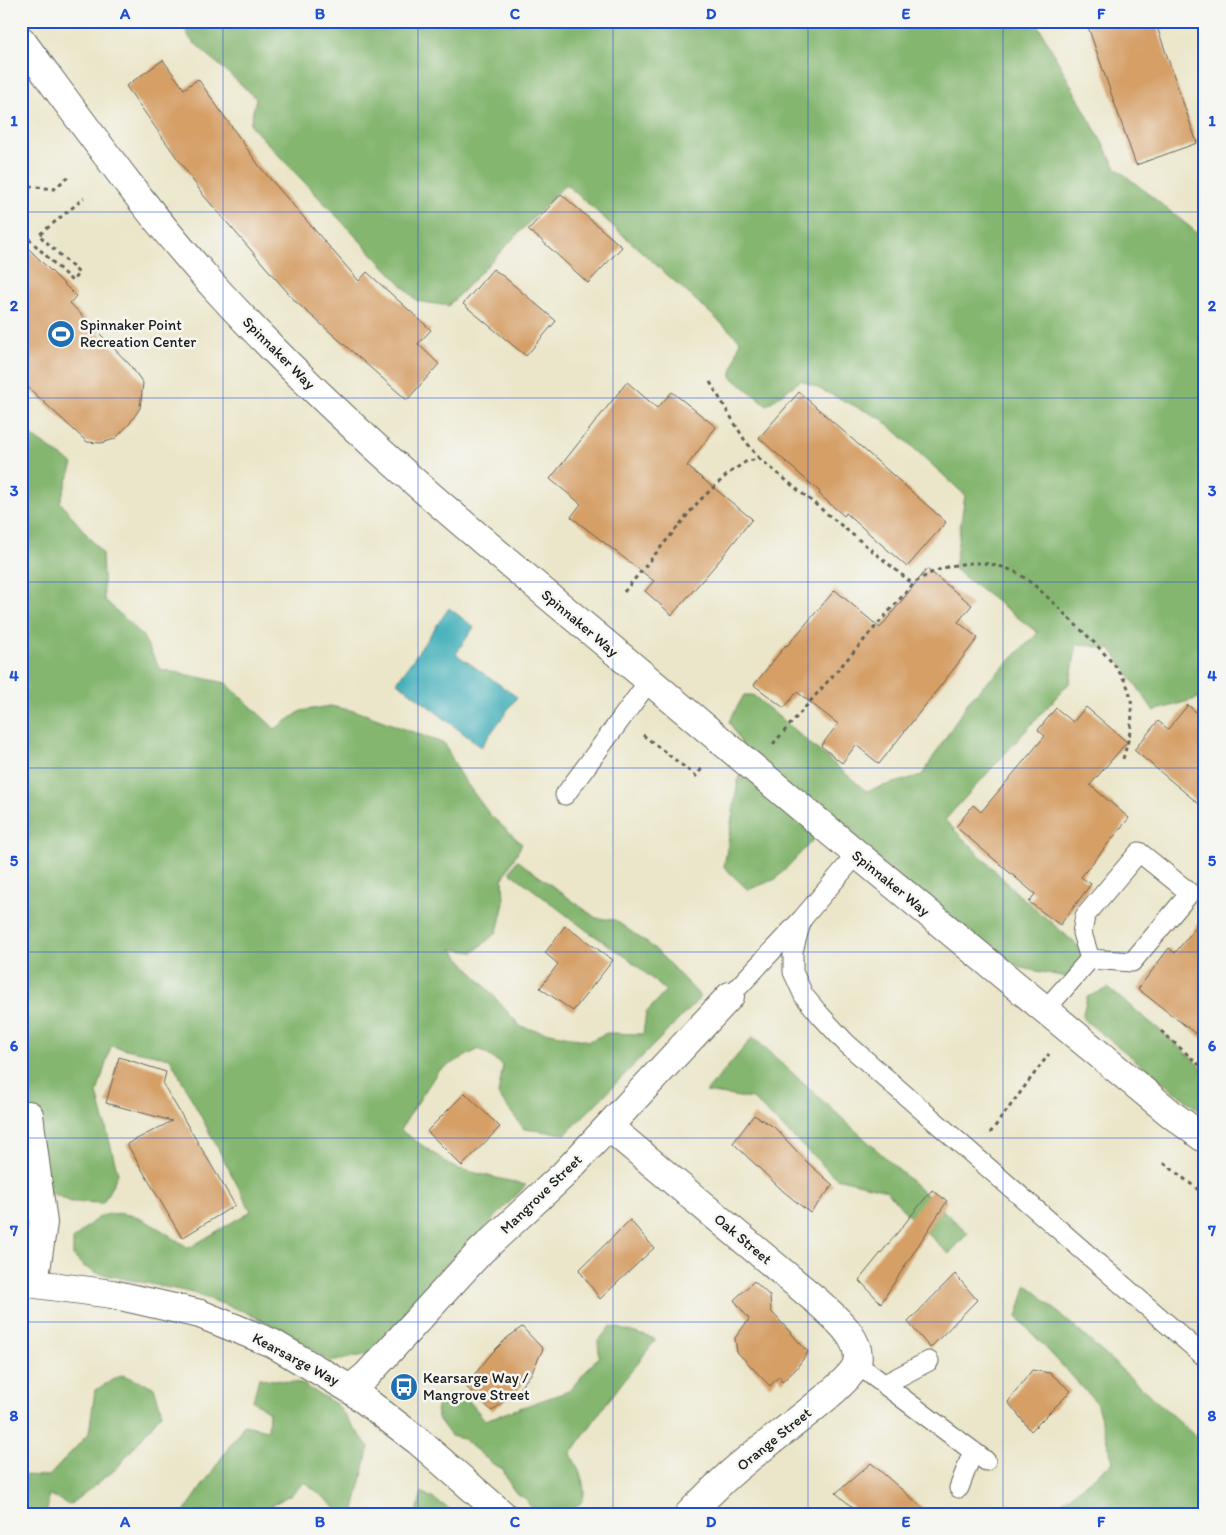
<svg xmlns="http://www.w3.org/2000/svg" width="1226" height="1535" font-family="Itim,sans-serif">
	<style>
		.forest { fill: #84b670; stroke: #506946 }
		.water { fill: #3dadb8; stroke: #2c646a }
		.building { fill: #d59f66 }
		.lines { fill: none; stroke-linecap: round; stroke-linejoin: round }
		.lane-casing { stroke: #646359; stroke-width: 21 }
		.street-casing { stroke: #646359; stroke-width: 30 }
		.path { stroke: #646359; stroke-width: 3; stroke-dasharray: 4 4; stroke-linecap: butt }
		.lane { stroke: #fff; stroke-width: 19 }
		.street { stroke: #fff; stroke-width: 28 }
		.grid { fill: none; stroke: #1d4ed8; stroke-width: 1; stroke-opacity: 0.55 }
		.labels { text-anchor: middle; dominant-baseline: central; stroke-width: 5; stroke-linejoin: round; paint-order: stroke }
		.poi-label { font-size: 15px; fill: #1c1c1c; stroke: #f6f6f2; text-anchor: start }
		.street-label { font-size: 15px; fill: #1c1c1c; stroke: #f6f6f2 }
		.neatline { fill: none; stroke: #1d4ed8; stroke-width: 2 }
		.grid-label { font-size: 16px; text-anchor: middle; font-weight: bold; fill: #1d4ed8 }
	</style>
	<rect width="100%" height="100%" fill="#f6f6f2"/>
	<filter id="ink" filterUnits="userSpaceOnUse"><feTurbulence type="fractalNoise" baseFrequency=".02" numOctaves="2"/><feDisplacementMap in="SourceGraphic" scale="10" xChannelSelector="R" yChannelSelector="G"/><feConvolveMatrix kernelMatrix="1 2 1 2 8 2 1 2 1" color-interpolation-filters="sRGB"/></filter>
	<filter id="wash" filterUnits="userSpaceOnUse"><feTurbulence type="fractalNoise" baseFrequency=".0096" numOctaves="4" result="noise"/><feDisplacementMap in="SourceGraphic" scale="20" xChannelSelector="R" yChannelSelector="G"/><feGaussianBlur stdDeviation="1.12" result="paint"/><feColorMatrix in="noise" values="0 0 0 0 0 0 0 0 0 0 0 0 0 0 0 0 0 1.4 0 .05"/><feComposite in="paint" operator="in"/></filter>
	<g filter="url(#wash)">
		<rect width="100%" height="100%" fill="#ebe6c9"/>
		<path class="forest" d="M182,21H1036L1116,168L1205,239V702L1199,698L1154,711L1111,649L1077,644L1070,682L945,820L1019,895L1075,943L1090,959L1066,977L1017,967L828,824L776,879L748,890L724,867L738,781L749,758L729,721L744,695H753L866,791L922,775L970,699L1038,633L954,569L965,495L882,419L801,380L767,405L731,377L740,340L566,184L448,306L417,301L250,125L256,98L190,39Z
			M21,432L32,436L73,464L60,502L102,553L104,599L142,635L160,669L226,683L275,729L301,711L330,706L359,712L445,744L459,773L490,815L522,844L503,878L504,903L497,932L474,952L452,949L521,1027L589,1041L607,1033L643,1034L646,1013L666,991L629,959L586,930L510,872L517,860L596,918L615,920L654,948L701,997L566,1134L524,1129L498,1095L503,1065L479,1049L438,1071L400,1130L455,1168L526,1185L460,1254L374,1353L330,1362L293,1336L243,1311L189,1292L97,1273L83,1266L73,1256V1240C81,1233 90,1222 100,1217C130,1203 164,1233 189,1248L251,1211L170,1058L111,1046L97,1093L118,1174L103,1203L71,1202L46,1190L21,1118Z
			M1108,988L1161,1031L1205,1070V1115L1082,1018L1087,997Z
			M753,1037L968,1233L949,1254L905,1212L886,1190L836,1178L753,1099L706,1092Z
			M1027,1284L1205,1445V1514H1065L1062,1502L1113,1462L1096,1402L1017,1317Z
			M611,1326L656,1339L605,1405L571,1454C577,1467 584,1478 584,1493C584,1516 543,1516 530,1506C528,1504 528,1501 526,1499C523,1497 519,1495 516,1493C510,1486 506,1478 503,1469L493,1464L463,1439L451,1436L439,1420L436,1411L440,1398L452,1394L471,1403L485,1420L569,1391L599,1356L598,1341Z
			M122,1375L154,1387L162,1413L116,1469L69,1505L49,1494L47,1514H21V1475L49,1476L89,1433L95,1390Z
			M259,1378L301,1383L336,1404L369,1447L353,1514H344L305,1482L293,1493L257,1514H183L244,1425L268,1430L269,1412L253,1401Z
			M422,1492L458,1514H416Z"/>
		<path class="water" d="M449,608L474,627L456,654L517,697L481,747L397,682Z"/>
		<g id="blocks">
			<path class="building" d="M1086,21H1155L1197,143L1136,165Z
				M163,60L184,89L198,79L260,167L359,281L367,272L431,330L418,344L439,364L407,400L296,302L204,196L126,86Z
				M561,194L622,247L588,283L540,239L528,230Z
				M21,241L76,296L70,303L130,365L143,383L140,408L130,423L115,439L101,443L87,442L21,381Z
				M493,269L503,276L556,321L526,356L463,304Z
				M627,382L657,408L672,392L716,427L687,466L752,519L719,561L672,615L645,591L654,581L571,517L581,504L550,479Z
				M799,392L946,522L907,567L846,513L844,516L819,494L820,492L759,438Z
				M927,569L972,605L958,622L978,638L879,764L856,745L842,763L821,746L838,724L797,692L784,708L754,685L786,645L787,646L835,590L880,628Z
				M1188,705L1205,720V809L1134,750L1158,721L1168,729Z
				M1086,707L1127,742L1090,785L1129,818L1081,877L1091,884L1060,925L1029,902L1035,894L956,827L973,805L981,812L1045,736L1038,730L1056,708L1073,722Z
				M1205,916V1041L1138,989L1169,948L1175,953Z
				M565,926L613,960L573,1011L540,988L558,964L545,953Z
				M119,1057L166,1072L163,1084L235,1205L182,1238L127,1144L172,1121L106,1103Z
				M465,1093L500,1127L462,1166L427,1131Z
				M754,1115L774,1127L808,1163L833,1185L810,1213L783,1191L733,1143Z
				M932,1190L947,1201L881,1303L859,1280Z
				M630,1220L654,1248L600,1299L579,1270Z
				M955,1274L977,1300L930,1348L908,1322Z
				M754,1281L770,1296L771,1311L808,1352L796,1369L782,1382L779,1376L770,1386L737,1352L735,1338L749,1319L734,1300Z
				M522,1327L543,1349L531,1374L518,1390L492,1411L465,1386L492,1353L507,1338Z
				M1032,1370L1050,1373L1071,1391L1031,1431L1008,1402Z
				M871,1463L930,1514H860L836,1493Z"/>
		</g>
	</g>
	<g filter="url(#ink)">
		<use href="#blocks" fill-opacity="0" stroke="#646359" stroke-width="1"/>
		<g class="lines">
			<g class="lane-casing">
				<path id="lane" d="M565,795L649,681
					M802,919L793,951V972L804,996L821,1016L846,1043L922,1110L1205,1357
					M730,996L802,919L857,854
					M1045,1010L1090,959L1132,962L1190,893L1139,852L1085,916L1082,933L1090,959
					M857,1364L986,1461
					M885,1384L929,1361
					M959,1488L973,1451"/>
			</g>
			<g class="street-casing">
				<path id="street" d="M21,40C84,125 146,212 218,291C339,424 480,539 618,654C802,810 989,963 1175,1117L1205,1139
					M29,1115L43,1223L34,1283
					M609,1127L818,1302C834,1317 863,1339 857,1363C851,1385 763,1445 742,1464C723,1479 706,1497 689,1514
					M21,1282L112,1294L200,1314L272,1343L350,1389L418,1441L502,1514
					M350,1389L367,1375L480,1252L563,1175L730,996"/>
			</g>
			<path class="path" d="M21,185L54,189L68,177
				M23,243L28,238L72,281L79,273L39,235L84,198
				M710,382L744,439L759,458
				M624,592L699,501L729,473L747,461L760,459L913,584
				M643,735L696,776L704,766
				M773,744L913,584C941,563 980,556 1013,571C1033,580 1060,610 1077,626C1093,641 1123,670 1129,691C1136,715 1129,739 1122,762
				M1161,1031L1205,1070
				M990,1133L1049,1054
				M1164,1163L1205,1195"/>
			<use href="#lane" class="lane"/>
			<use href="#street" class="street"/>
		</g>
	</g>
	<path class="grid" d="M223,21V1514M418,21V1514M613,21V1514M808,21V1514M1003,21V1514M21,212H1205M21,398H1205M21,582H1205M21,768H1205M21,952H1205M21,1138H1205M21,1322H1205"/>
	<defs>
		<g id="stadium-disc" transform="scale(1.4375)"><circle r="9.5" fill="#1f6fb2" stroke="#f6f6f2"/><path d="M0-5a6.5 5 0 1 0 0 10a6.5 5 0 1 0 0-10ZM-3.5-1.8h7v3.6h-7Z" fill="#fff"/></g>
		<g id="bus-disc" transform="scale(1.4375)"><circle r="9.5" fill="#1f6fb2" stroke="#f6f6f2"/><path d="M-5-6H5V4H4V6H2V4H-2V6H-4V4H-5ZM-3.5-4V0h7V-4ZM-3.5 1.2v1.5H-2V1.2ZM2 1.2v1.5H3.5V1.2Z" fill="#fff"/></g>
	</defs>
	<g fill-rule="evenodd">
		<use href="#stadium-disc" x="61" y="334"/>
		<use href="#bus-disc" x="404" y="1387"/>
	</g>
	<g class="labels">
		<g class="poi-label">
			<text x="80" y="325">Spinnaker Point<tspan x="80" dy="17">Recreation Center</tspan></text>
			<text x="423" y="1378">Kearsarge Way /<tspan x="423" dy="17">Mangrove Street</tspan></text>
		</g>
		<g class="street-label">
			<text transform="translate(279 353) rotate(45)">Spinnaker Way</text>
			<text transform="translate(580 623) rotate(40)">Spinnaker Way</text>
			<text transform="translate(891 883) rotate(39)">Spinnaker Way</text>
			<text transform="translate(541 1194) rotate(-44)">Mangrove Street</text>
			<text transform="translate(743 1239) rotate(40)">Oak Street</text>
			<text transform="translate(296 1359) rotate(28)">Kearsarge Way</text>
			<text transform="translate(774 1439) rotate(-39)">Orange Street</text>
		</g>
	</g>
	<rect width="1226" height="1535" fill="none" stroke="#f6f6f2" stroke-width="55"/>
	<rect x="28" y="28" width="1170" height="1480" class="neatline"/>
	<g class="grid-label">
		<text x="125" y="19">A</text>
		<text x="320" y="19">B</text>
		<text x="515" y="19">C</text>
		<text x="711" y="19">D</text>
		<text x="906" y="19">E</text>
		<text x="1101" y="19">F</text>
		<text x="14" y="126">1</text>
		<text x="1212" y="126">1</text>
		<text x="14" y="311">2</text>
		<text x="1212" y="311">2</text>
		<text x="14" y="496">3</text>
		<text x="1212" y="496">3</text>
		<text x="14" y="681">4</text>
		<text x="1212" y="681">4</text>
		<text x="14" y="866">5</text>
		<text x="1212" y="866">5</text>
		<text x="14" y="1051">6</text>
		<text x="1212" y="1051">6</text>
		<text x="14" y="1236">7</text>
		<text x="1212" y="1236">7</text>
		<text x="14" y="1421">8</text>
		<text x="1212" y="1421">8</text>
		<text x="125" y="1527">A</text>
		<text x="320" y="1527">B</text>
		<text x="515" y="1527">C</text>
		<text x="711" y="1527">D</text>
		<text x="906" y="1527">E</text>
		<text x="1101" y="1527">F</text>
	</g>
</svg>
